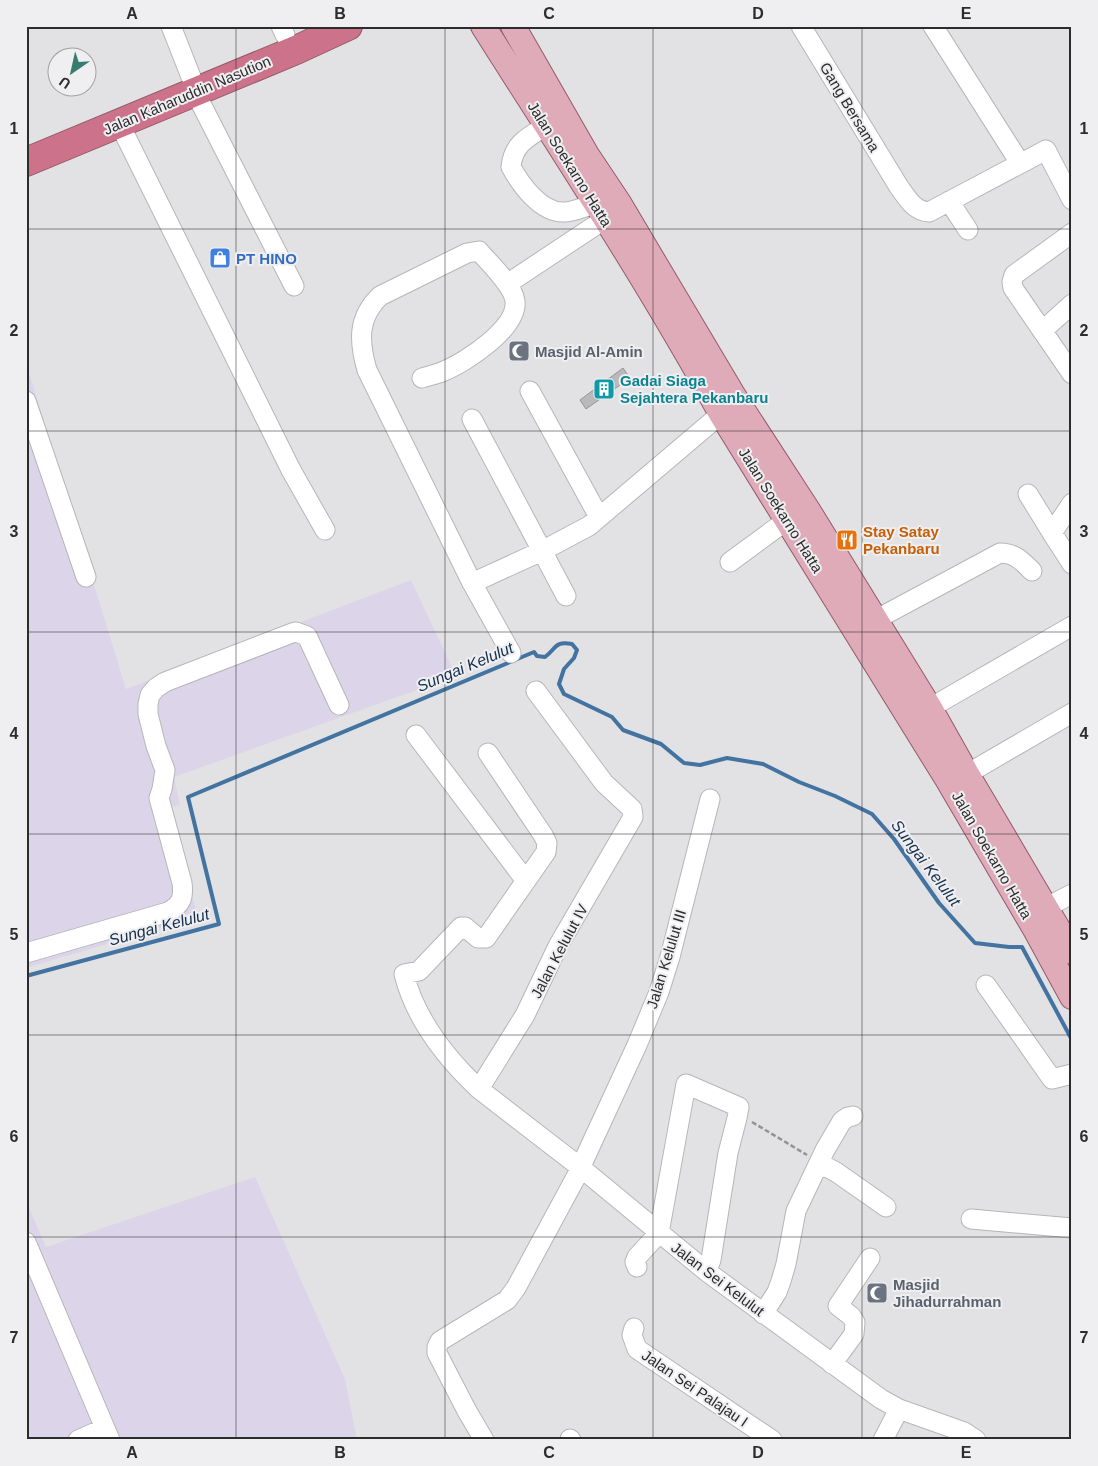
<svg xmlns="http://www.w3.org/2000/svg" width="1098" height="1466" font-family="Helvetica,sans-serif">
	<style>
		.industrial { fill: #dcd4e9 }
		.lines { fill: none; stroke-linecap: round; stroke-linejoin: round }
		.stream { stroke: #4373a1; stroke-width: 4 }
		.building { fill: #b9b8ba; stroke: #969497 }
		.minor-casing { stroke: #b6b6b9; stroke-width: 21 }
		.major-casing { stroke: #945a6a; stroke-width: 26 }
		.highway-casing { stroke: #945a6a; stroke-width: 30 }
		.path { stroke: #939395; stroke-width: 2.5; stroke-dasharray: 5 2.5; stroke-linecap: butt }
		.minor { stroke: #fff; stroke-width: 19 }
		.major { stroke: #e0abb9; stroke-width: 24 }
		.highway { stroke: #cc738b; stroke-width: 28 }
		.grid { fill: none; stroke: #2c2c2d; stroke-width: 1; stroke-opacity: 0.55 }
		.labels { text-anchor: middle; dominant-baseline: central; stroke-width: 4; stroke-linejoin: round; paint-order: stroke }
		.street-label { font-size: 15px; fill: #2c2c2d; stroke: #efeff2 }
		.shop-label { font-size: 15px; font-weight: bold; fill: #366cbe; stroke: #efeff2; text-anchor: start }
		.worship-label { font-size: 15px; font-weight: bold; fill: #5b616d; stroke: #efeff2; text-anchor: start }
		.culture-label { font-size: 15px; font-weight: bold; fill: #0d838f; stroke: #efeff2; text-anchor: start }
		.food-label { font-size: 15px; font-weight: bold; fill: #c56008; stroke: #efeff2; text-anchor: start }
		.water-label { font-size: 16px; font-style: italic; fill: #14304c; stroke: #efeff2 }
		.neatline { fill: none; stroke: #2c2c2d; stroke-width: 2 }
		.grid-label { font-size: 16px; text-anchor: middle; font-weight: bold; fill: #2c2c2d }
	</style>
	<rect width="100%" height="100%" fill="#e2e2e5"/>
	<path class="industrial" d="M26,363L126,689L411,580L456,676L174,777L180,805L167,808L198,917L26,968Z
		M255,1177L345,1379L357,1440H26V1201L46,1247Z"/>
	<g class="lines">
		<path class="stream" d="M26,976L219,924L188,797L534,652L537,656L545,657C557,648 554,641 572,644L577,650L574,658L564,669L559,684L564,694L612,717L623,730L661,744L684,763L700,765L727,758L763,764L799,782L835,796L872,814L894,839L939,903L975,943L1009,947H1022L1072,1040"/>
	</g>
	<path class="building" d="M623,368L630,378L586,409L580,400Z"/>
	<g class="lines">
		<g class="minor-casing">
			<path id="minor" d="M171,26L191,77
				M281,26L285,35
				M801,26L899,187C908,199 914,211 929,212L1046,150L1072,200
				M933,26L1020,163
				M195,92L294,286
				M119,123L291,470L325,530
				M546,126C528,137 513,144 511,167C521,185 541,213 564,212C574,212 586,206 595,204
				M949,201L968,230
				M1072,233L1014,275L1012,282L1013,288L1072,374
				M507,284L605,219
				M1042,331L1072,304
				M422,378C429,376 437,374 444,371C466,362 518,328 515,301C513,285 489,263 479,251L467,253L380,296C357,318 359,342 367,370L472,583L511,653
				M530,391L599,517
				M26,401L86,577
				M472,419L566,596
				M1028,494L1052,533
				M1072,503L1052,533L1072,564
				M730,562L787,520
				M472,583L542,551L589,526L721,414
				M875,620L1000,553C1015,553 1022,561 1032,571
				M930,708L1072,626
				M416,735L526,881
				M488,753L543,835L547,843L546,852L486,938H478L465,927H461L419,971L404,974C415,1018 446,1058 479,1089L580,1167L706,1271L881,1399L899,1409L964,1432L976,1440
				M967,774L1072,713
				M1045,908L1072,894
				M26,953L168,912C181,905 184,898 182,883L159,798L162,789L165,770L156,746L148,714V704L150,695L156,688L165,682L292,633L296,632L307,636L339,705
				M986,985L1052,1079L1072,1074
				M479,1089L525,1015L558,946L633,817L632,809L604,783L536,691
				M819,1163L836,1172L886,1207
				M971,1219L1072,1228
				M26,1242L110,1440
				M637,1267L635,1262L637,1257L659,1233L686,1084L739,1107L737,1118L728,1153L711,1260L706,1271
				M763,1314L777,1292L781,1281L786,1264L796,1211L825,1150L842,1121L848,1117L853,1116
				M634,1328L632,1335L637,1349L772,1440
				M832,1364L854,1334L855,1322L851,1316L838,1306L870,1258
				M570,1439L571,1440
				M78,1440L105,1428
				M484,1440L467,1411L437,1353V1347L440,1341L507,1300L516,1288L576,1177L637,1045L659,992L670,957L710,799
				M883,1440L899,1409"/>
		</g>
		<g class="major-casing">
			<path id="major" d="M483,26C564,154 648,281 721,414L947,779L1036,931L1072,997
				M513,26L587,155L619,203L732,393L808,510L930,708L967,774L1072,952"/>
		</g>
		<g class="highway-casing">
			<path id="highway" d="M26,162L296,50L348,26"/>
		</g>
		<path class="path" d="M752,1122L807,1155"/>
		<use href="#minor" class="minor"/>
		<use href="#major" class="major"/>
		<use href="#highway" class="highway"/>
	</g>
	<path class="grid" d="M236,26V1440M445,26V1440M653,26V1440M862,26V1440M26,229H1072M26,431H1072M26,632H1072M26,834H1072M26,1035H1072M26,1237H1072"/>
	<defs>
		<g id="shop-square" transform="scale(1.125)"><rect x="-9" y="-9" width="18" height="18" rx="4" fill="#3f7fe0" stroke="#efeff2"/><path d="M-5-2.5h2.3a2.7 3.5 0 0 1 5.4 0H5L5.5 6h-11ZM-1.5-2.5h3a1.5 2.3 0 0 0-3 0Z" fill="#fff"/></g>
		<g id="mosque-square" transform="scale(1.125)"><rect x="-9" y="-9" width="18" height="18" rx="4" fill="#6b7280" stroke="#efeff2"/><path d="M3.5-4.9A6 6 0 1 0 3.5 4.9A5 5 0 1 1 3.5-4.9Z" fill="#fff"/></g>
		<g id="building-square" transform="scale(1.125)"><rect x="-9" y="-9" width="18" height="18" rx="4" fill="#0f9aa8" stroke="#efeff2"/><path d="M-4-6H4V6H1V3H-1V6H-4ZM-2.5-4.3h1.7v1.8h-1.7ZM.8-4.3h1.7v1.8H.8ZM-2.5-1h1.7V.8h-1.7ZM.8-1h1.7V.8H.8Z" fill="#fff"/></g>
		<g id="restaurant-square" transform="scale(1.125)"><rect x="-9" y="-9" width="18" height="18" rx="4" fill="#e8710a" stroke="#efeff2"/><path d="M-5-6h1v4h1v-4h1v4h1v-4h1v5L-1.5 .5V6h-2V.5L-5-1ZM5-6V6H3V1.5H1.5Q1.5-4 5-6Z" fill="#fff"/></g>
	</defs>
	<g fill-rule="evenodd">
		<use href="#shop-square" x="220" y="258"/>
		<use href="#mosque-square" x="519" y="351"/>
		<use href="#building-square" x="604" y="389"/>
		<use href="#restaurant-square" x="847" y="540"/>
		<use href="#mosque-square" x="877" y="1293"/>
	</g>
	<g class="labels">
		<g class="street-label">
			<text transform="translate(187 95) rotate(-23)">Jalan Kaharuddin Nasution</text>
			<text transform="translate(850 107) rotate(59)">Gang Bersama</text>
			<text transform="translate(570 164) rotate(58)">Jalan Soekarno Hatta</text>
			<text transform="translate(781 510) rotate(58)">Jalan Soekarno Hatta</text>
			<text transform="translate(992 855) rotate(60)">Jalan Soekarno Hatta</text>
			<text transform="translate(559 951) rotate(-62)">Jalan Kelulut IV</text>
			<text transform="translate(666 959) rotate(-73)">Jalan Kelulut III</text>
			<text transform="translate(718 1279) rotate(37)">Jalan Sei Kelulut</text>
			<text transform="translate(695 1388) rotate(34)">Jalan Sei Palajau I</text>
		</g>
		<g class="shop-label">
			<text x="236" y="258">PT HINO</text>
		</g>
		<g class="worship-label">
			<text x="535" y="351">Masjid Al-Amin</text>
			<text x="893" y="1284">Masjid<tspan x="893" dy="17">Jihadurrahman</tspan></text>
		</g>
		<g class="culture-label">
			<text x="620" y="380">Gadai Siaga<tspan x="620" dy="17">Sejahtera Pekanbaru</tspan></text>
		</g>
		<g class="food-label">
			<text x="863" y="531">Stay Satay<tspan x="863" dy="17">Pekanbaru</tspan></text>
		</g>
		<g class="water-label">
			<text transform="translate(465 667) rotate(-23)">Sungai Kelulut</text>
			<text transform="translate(926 863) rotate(53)">Sungai Kelulut</text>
			<text transform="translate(159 927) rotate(-15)">Sungai Kelulut</text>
		</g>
	</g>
	<rect width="1098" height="1466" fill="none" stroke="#efeff2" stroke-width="55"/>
	<g transform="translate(72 72) rotate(214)"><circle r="24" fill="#efeff2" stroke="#a1a1a3"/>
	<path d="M0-4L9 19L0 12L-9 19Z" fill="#387c6f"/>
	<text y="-8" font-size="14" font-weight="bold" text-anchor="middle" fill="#2c2c2d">U</text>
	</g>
	<rect x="28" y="28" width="1042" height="1410" class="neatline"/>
	<g class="grid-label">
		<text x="132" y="19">A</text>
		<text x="340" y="19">B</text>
		<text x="549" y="19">C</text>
		<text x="758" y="19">D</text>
		<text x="966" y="19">E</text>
		<text x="14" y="134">1</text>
		<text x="1084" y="134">1</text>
		<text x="14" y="336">2</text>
		<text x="1084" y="336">2</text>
		<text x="14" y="537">3</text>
		<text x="1084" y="537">3</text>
		<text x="14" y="739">4</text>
		<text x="1084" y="739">4</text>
		<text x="14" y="940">5</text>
		<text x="1084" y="940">5</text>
		<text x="14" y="1142">6</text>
		<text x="1084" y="1142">6</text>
		<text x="14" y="1343">7</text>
		<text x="1084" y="1343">7</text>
		<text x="132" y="1458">A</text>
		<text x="340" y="1458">B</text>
		<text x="549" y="1458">C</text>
		<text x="758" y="1458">D</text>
		<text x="966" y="1458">E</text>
	</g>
</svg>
